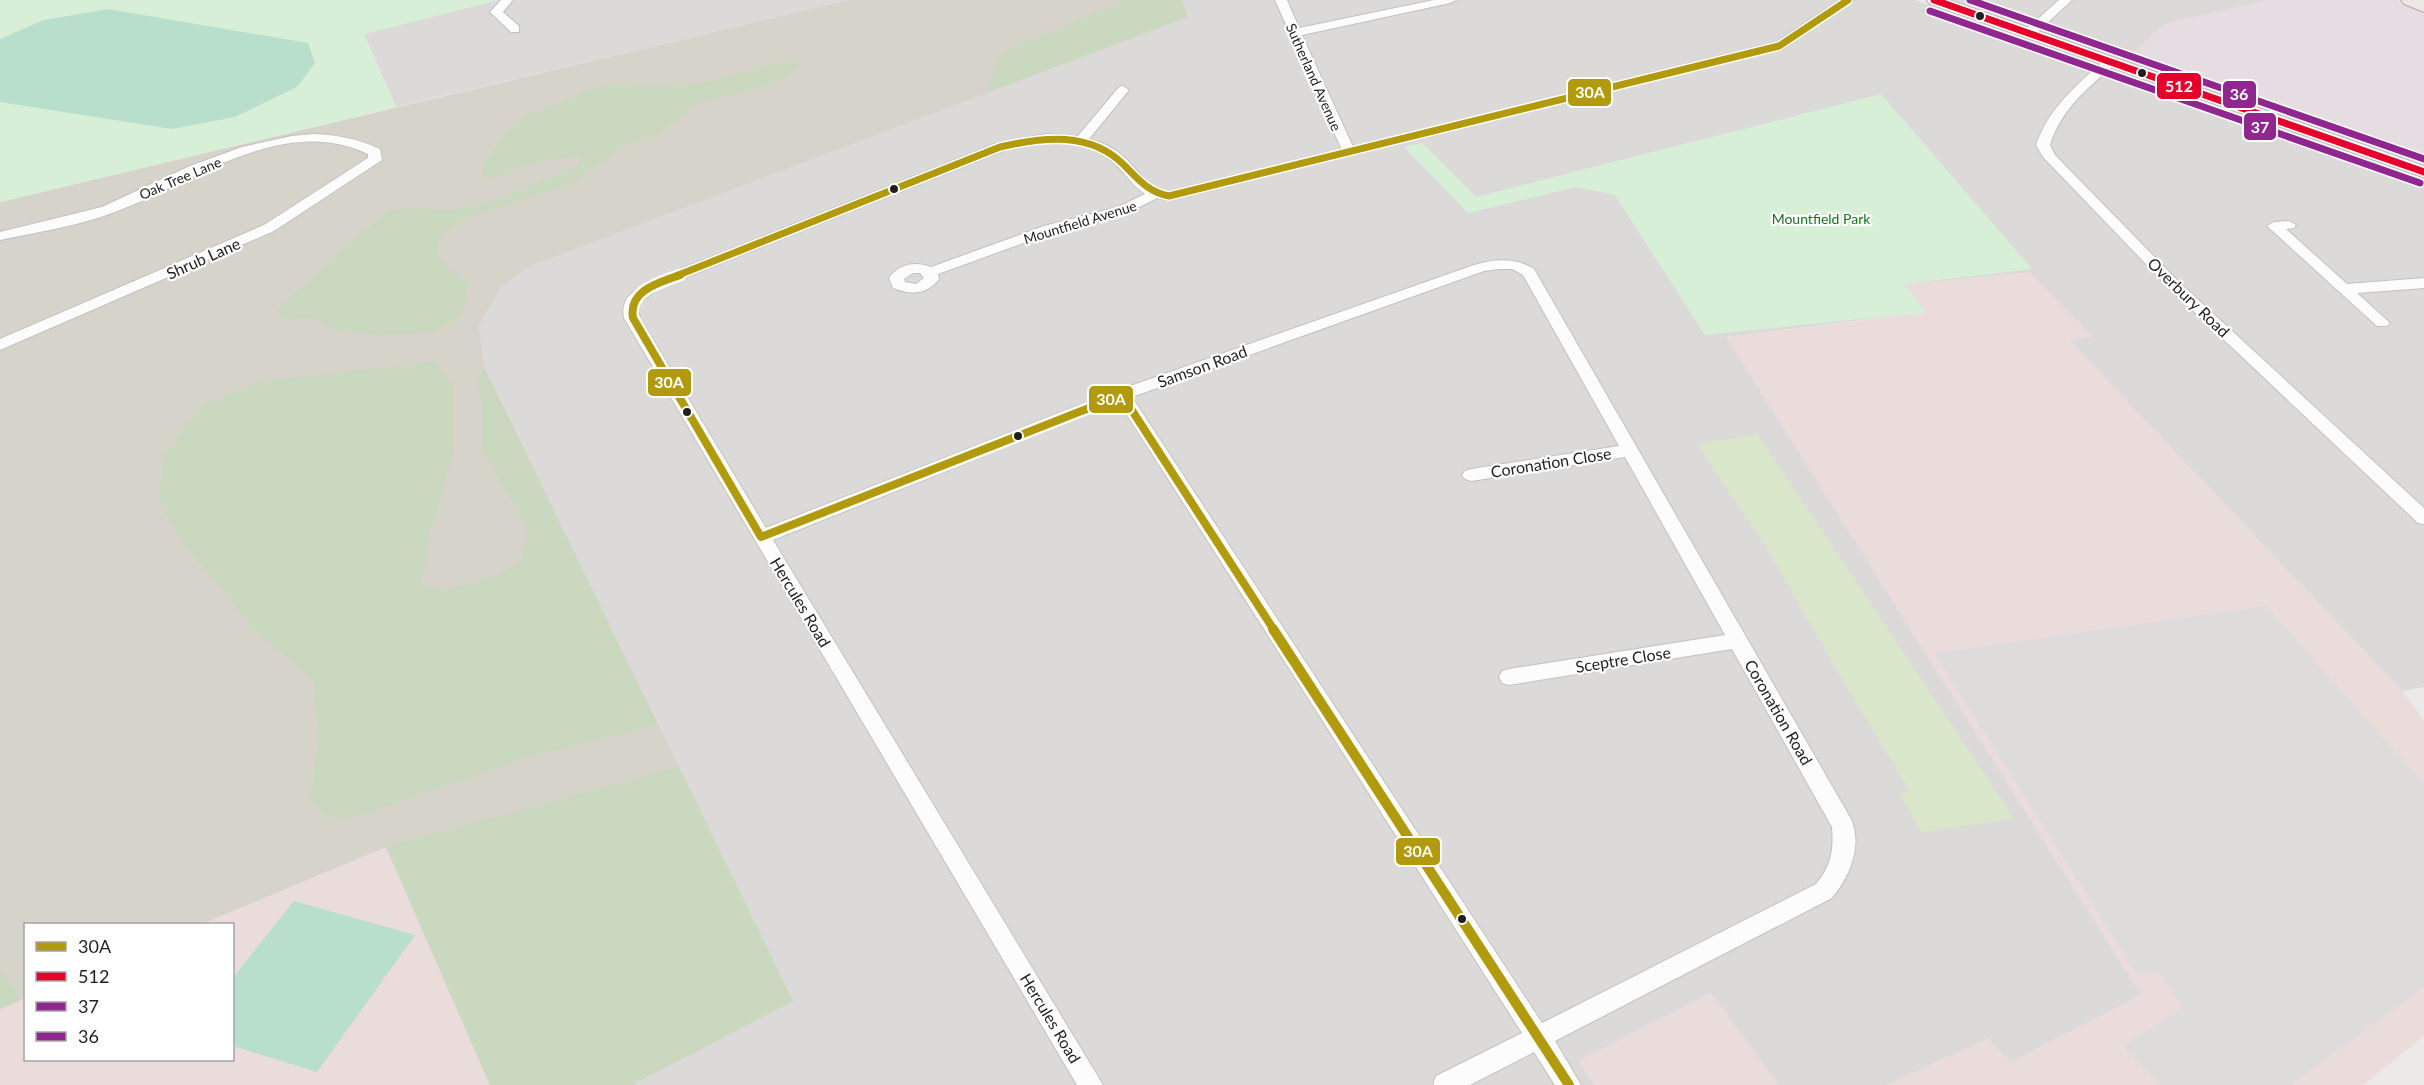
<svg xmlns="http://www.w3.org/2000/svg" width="2424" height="1085" font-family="Lato,sans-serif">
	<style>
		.residential { fill: #dcdad9 }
		.commercial { fill: #e9dcdb }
		.industrial { fill: #e5dde2 }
		.construction { fill: #d5d3ca }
		.grass { fill: #dae6ca }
		.forest { fill: #cad8c0 }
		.park { fill: #d8efd7 }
		.pitch { fill: #b8decc }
		.parking { fill: #dddcdb }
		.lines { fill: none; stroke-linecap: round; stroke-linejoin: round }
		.minor-casing { stroke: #c2c1c0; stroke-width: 2 }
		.tertiary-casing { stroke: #c2c1c0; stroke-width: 3 }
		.trunk-casing { stroke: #bea1ac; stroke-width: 2 }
		.minor { fill: #fcfcfc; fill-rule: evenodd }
		.tertiary { fill: #fcfcfc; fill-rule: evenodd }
		.trunk { fill: #ece6e4; fill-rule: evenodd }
		.bus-1-far2-casing { stroke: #fff; stroke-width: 10 }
		.bus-1-far1-casing { stroke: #fff; stroke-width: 13 }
		.bus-1-casing { stroke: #fff; stroke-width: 15 }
		.bus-2-casing { stroke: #fff; stroke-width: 10 }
		.bus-3-casing { stroke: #fff; stroke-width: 10 }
		.bus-4-casing { stroke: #fff; stroke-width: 10 }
		.bus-1-far2 { stroke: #b19a0c; stroke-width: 7 }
		.bus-1-far1 { stroke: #b19a0c; stroke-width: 8 }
		.bus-1 { stroke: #b19a0c; stroke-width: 10 }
		.bus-2 { stroke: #e4002b; stroke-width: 7 }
		.bus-3 { stroke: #90268f; stroke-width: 7 }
		.bus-4 { stroke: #90268f; stroke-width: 7 }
		.bus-dot { fill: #1f1f1f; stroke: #fff; stroke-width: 2 }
		.labels { text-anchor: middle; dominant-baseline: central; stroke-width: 4.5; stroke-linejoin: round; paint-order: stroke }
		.far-street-label { font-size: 14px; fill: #1f1f1f; stroke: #fff }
		.far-park-label { font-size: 14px; fill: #18711b; stroke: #fff }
		.street-label { font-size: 16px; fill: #1f1f1f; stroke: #fff }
		.line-badge { stroke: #fff; stroke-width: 2 }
		.badge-label { font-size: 16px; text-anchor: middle; font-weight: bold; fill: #fff }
	</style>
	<rect width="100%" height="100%" fill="#eceae8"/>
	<path class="residential" d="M497,0H848L396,107L364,34Z
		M1182,0H1915L2424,179V687L2402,691L2069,340L2092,336L1926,312L1727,337L2141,995L2010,1063L1988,1039L1887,1085H1778L1711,993L1579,1061L1595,1085H632L792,1001L485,369L479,326L501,287L531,266L1188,17Z
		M1945,0H2269L2165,24L2124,62Z"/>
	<path class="commercial" d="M2030,272L2093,337L2069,340L2402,691L2424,720V1036L2363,1085H1887L1989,1039L2011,1063L2141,995L1726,337L1925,313L1903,284Z
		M386,847L490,1085H0V1009L25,998L26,1060H232V924H202Z
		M1712,993L1778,1085H1595L1579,1060Z"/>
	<path class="industrial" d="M2269,0H2396L2424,14V166L2124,62L2165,24Z"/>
	<path class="construction" d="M848,0H1182L1188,17L531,266L501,287L479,326L485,369L793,1001L632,1085H490L386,847L202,924H26L25,998L0,1009V202Z"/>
	<path class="grass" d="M1758,435L2014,818L1922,832L1899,793L1910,791L1843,681L1768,550L1697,444Z"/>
	<path class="forest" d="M1125,0H1182L1188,17L987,93L1000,56L1020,43L1062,28Z
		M786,61L798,62L800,67L787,76L750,91L711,99L692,105L675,122L653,136L624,146L573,183L461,221L444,232L436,250L447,268L468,282L465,307L455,322L432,332L381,335L335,329L313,318L282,319L277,310L352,241L389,211L413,208L450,211L498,199L577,166L582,155L520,166L503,176L485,178L482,168L509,128L532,112L561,103L582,93L607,85L668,86L705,83Z
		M435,362L454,386V450L429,537L421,586L447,590L500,574L521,561L528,530L483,451V413L477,383L479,375L485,369L658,725L525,758L359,816L328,819L310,800L319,739L313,680L248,625L221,587L184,546L159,501L164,455L201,406L258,382Z
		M679,767L793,1001L632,1085H490L386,847Z
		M0,968L20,1001L0,1009Z"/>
	<path class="park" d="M0,0H497L364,34L396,107L0,202Z
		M1881,94L2032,269L1904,284L1926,312L1705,335L1615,195L1576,187L1468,213L1404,147L1422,143L1476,197Z"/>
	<path class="pitch" d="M108,9L308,43L315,63L297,87L235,117L172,129L0,102V39L44,20Z
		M294,901L415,935L317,1072L233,1046V978Z"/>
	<path class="parking" d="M2266,606L2424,784V987L2290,1085H2160L2123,1046L2183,1008L2160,973L2137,974L1934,653Z"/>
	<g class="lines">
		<g class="minor-casing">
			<path id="minor" d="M501,0H513L503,12L519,26V32H511L490,12Z
				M1275,0H1287L1299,28L1434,0H1456L1450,3L1302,35L1353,147L1775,43L1840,0H1854L1783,49L1169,200L1157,198L1128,213L1054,232L938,274L939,279C927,295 910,295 893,288L889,278C899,264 915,261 931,267L1044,226L1118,207L1145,194C1133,186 1126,174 1115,164C1084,135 1043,140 1005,150L661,287L640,302L638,311L640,318L766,528L1116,391L1474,265C1496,259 1514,257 1534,269L1851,819C1863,846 1849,878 1832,898L1555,1041L1581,1085H1555L1534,1052L1470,1085H1433L1436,1076L1522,1033L1119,402L773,540L1103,1085H1077L624,318C620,298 635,289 651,281L995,144L1046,134L1078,136L1119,87L1123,86L1129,90L1089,139C1102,142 1114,148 1124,157C1139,170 1147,190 1169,192L1342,150ZM1499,269H1512L1523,275L1619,446L1471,469L1465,471L1462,475L1465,479L1471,481L1625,457L1725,635L1509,669L1502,671L1499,677L1502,683L1509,685L1732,649L1832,827C1834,850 1831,866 1816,884L1542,1023L1132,397L1484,271ZM913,273H920L924,278L916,284L905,282L904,279Z
				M2059,0H2072L2032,37H2024V31Z
				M2111,57L2117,61L2115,64C2088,88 2061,109 2050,145L2055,155L2180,283L2424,508V524L2418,523L2170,289L2043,157L2036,145C2049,107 2078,84 2107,58Z
				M314,134C338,135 358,139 380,149L382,160L274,231L0,350V339L264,225L368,158V154C284,113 192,183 115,212C78,226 38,232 0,240V232L102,207L190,166L242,147L292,136Z
				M2289,221L2296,225L2294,228L2286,229L2347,284L2424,278V288L2357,293L2390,323L2387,326H2377L2267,226L2274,222Z"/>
		</g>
		<g class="tertiary-casing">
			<path id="tertiary" d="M1927,0H1948L2424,166V177L1929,3Z"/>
		</g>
		<g class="trunk-casing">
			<path id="trunk" d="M2401,0H2424V12L2404,4Z"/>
		</g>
		<use href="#minor" class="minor"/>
		<use href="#tertiary" class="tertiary"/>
		<use href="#trunk" class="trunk"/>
		<g class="bus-1-far2-casing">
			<path id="bus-1-far2" d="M676,276L1000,147C1043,137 1090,131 1124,165C1138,179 1148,192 1169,196L1779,46L1848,0"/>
		</g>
		<g class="bus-1-far1-casing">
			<path id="bus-1-far1" d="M680,275C659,283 628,290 633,318L761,537L1122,395L1274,630"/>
		</g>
		<g class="bus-1-casing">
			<path id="bus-1" d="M1273,629L1569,1085"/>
		</g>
		<g class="bus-2-casing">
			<path id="bus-2" d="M1934,0L2424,172"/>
		</g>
		<g class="bus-3-casing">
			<path id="bus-3" d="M1930,11L2420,183"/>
		</g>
		<g class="bus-4-casing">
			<path id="bus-4" d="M1970,0L2424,159"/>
		</g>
		<use href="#bus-1-far2" class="bus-1-far2"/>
		<use href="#bus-1-far1" class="bus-1-far1"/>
		<use href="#bus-1" class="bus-1"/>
		<use href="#bus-2" class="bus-2"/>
		<use href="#bus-3" class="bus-3"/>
		<use href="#bus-4" class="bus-4"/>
	</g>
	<g class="bus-dot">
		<circle cx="1980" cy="16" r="5"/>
		<circle cx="2142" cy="73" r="5"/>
		<circle cx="894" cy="189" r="5"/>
		<circle cx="687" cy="412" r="5"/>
		<circle cx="1018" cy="436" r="5"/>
		<circle cx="1462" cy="919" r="5"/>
	</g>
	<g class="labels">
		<g class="far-street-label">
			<text transform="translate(1314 77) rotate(66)">Sutherland Avenue</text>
			<text transform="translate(180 178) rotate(-23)">Oak Tree Lane</text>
			<text transform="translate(1080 222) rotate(-17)">Mountfield Avenue</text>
		</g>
		<g class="far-park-label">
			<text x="1821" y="218">Mountfield Park</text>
		</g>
		<g class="street-label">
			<text transform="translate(203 258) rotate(-24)">Shrub Lane</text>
			<text transform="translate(2189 297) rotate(44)">Overbury Road</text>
			<text transform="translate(1202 366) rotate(-20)">Samson Road</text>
			<text transform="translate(1551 462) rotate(-9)">Coronation Close</text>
			<text transform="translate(801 602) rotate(59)">Hercules Road</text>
			<text transform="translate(1623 659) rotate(-9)">Sceptre Close</text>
			<text transform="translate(1779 712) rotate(60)">Coronation Road</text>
			<text transform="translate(1051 1018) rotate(59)">Hercules Road</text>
		</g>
	</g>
	<g class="line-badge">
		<rect x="2156" y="72" width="46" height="28" rx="6" fill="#e4002b"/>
		<rect x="1567" y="78" width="45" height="29" rx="6" fill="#b19a0c"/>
		<rect x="2222" y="80" width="35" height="29" rx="6" fill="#90268f"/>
		<rect x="2243" y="112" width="34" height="29" rx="6" fill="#90268f"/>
		<rect x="647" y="368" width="45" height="29" rx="6" fill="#b19a0c"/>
		<rect x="1088" y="385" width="46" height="29" rx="6" fill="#b19a0c"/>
		<rect x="1395" y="837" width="46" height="29" rx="6" fill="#b19a0c"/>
	</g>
	<g class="badge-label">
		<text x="2179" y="92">512</text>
		<text x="1590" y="98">30A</text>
		<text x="2239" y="100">36</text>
		<text x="2260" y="133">37</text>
		<text x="669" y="388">30A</text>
		<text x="1111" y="405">30A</text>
		<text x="1418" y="857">30A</text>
	</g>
	<rect x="24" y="923" width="210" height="138" fill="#ffffff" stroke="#a5a5a5" stroke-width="1.5"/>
	<rect x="36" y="942" width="30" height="9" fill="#b19a0c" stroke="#a5a5a5" stroke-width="1.5"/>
	<text x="78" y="953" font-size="18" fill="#1f1f1f">30A</text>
	<rect x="36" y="972" width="30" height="9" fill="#e4002b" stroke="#a5a5a5" stroke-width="1.5"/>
	<text x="78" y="983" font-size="18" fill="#1f1f1f">512</text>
	<rect x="36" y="1002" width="30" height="9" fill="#90268f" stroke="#a5a5a5" stroke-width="1.5"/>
	<text x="78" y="1013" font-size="18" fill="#1f1f1f">37</text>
	<rect x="36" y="1032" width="30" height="9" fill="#90268f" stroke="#a5a5a5" stroke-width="1.5"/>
	<text x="78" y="1043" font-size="18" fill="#1f1f1f">36</text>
</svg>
